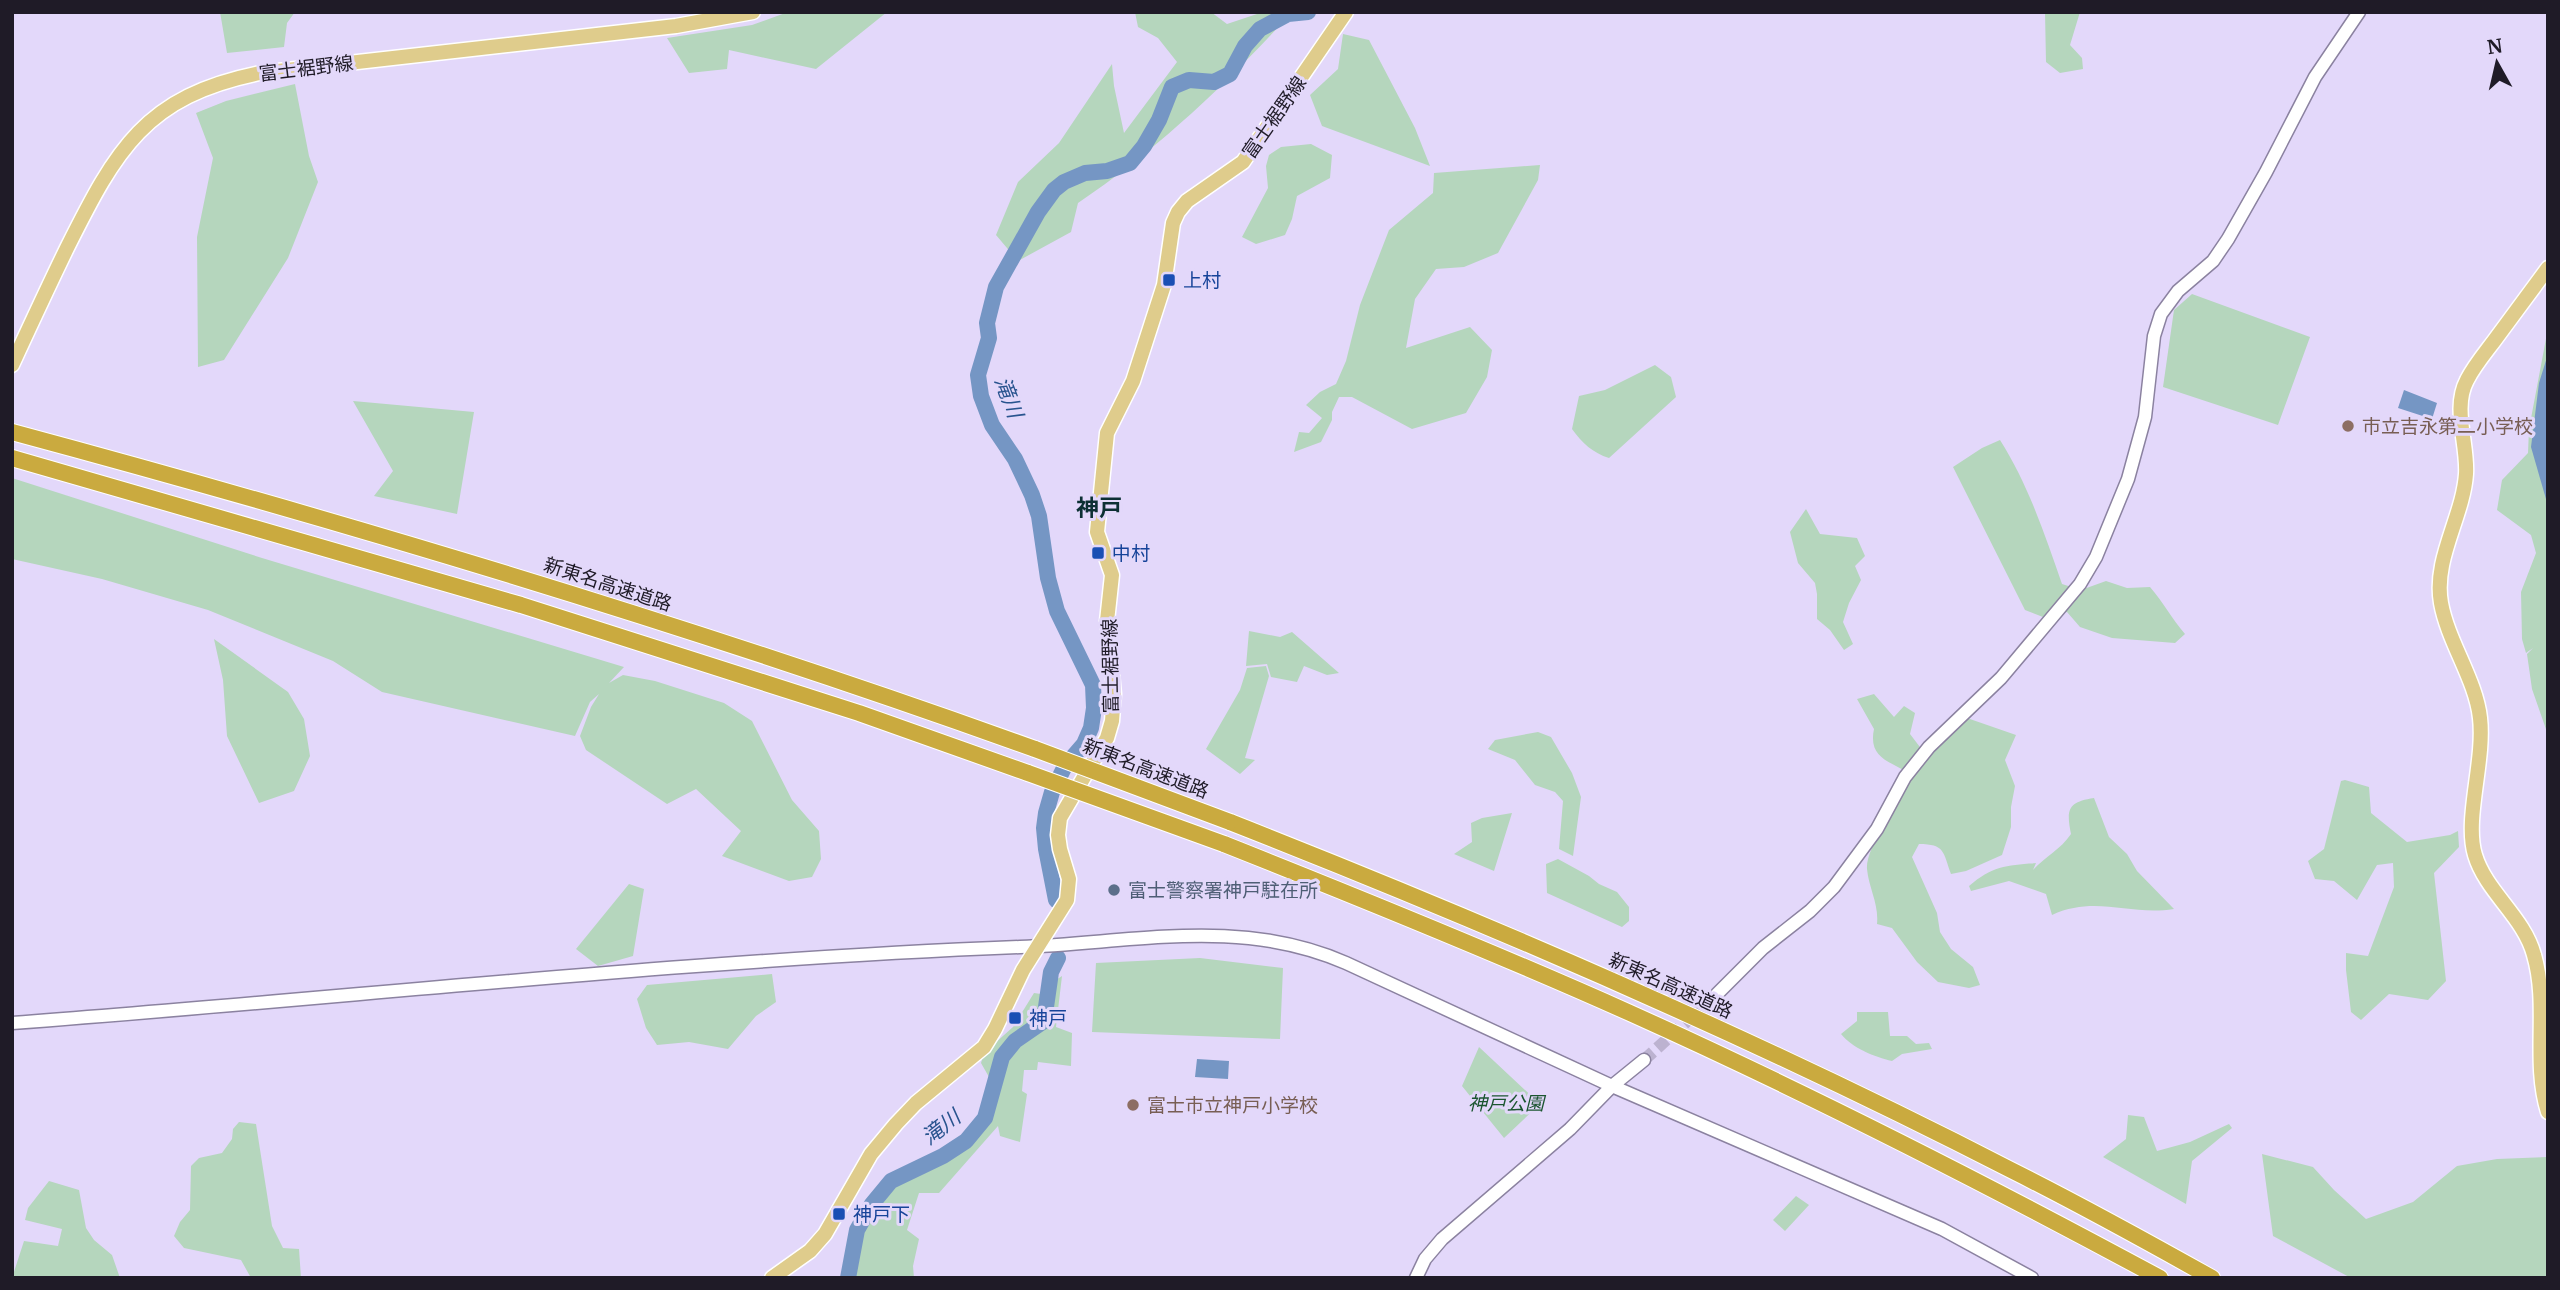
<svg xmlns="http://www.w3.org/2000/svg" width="2560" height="1290" font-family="Merriweather,'Noto Sans JP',serif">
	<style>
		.green { fill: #b5d6bd }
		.water { fill: #7596c4 }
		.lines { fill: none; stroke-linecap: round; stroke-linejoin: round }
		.river { stroke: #7596c4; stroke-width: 16 }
		.secondary-tunnel { stroke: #bcb2d0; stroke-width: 12; stroke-dasharray: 12 6; stroke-linecap: butt }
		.secondary-casing { stroke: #8b82a0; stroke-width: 15 }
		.primary-casing { stroke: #fff; stroke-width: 17 }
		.highway-casing { stroke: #fff; stroke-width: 18 }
		.secondary { stroke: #fff; stroke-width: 12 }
		.primary { stroke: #dfcc8c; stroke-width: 14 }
		.highway { stroke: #caaa3f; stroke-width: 16 }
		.highway-bridge-casing { stroke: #fff; stroke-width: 18; stroke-linecap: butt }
		.highway-bridge { stroke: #caaa3f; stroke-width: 16 }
		.transit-dot { fill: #1a4fb4; stroke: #e3d8fa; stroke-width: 2.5 }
		.education-dot { fill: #8d6e63; stroke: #e3d8fa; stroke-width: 2.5 }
		.service-dot { fill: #5c6f8a; stroke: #e3d8fa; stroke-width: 2.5 }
		.labels { text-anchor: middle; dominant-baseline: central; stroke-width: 6; stroke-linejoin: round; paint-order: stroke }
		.street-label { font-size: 19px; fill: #1f1b27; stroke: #e3d8fa }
		.transit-label { font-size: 19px; fill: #164399; stroke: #e3d8fa; text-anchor: start }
		.education-label { font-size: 19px; fill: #785e54; stroke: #e3d8fa; text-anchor: start }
		.service-label { font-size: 19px; fill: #4e5e75; stroke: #e3d8fa; text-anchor: start }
		.park-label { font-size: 19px; font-style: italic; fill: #1b5530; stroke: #e3d8fa }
		.water-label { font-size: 21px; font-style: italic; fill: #29548f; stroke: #e3d8fa }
		.quarter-label { font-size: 23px; font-weight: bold; fill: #0d3034; stroke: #e3d8fa }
	</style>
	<rect width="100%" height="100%" fill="#e3d8fa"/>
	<path class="green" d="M220,12H295L287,23L284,47L227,53Z
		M788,12H887L816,69L729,50L727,69L689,73L667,38L752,25Z
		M1135,12H1211L1227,24L1263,12H1280L1282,23C1220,90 1154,152 1078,203L1071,232L1018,261L996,235L1018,182L1059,143L1112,64L1114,86L1124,133L1177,62L1158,38L1138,27Z
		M2045,12H2080L2070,45L2082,58L2083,69L2060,73L2046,62Z
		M1343,34L1369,40L1415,128L1430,166L1322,126L1310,95L1338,69Z
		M295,84L309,156L318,182L288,258L224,360L198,367L197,237L213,158L196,113L226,101Z
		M1311,144L1332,155L1330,178L1297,196L1292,219L1285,235L1256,244L1242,237L1268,188L1266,166L1269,155L1281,147Z
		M1540,165L1538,180L1498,253L1464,267L1436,269L1415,299L1406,348L1470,327L1492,350L1487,377L1466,413L1412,429L1352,397H1339L1332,412V420L1321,442L1294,452L1299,432L1309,433L1322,418L1306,405L1320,392L1336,384L1346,361L1360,305L1389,230L1433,193L1434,173Z
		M2192,294L2310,337L2278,425L2163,387L2174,310Z
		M2548,328V735L2532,689L2527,654L2533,648L2526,653L2522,639L2521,592L2536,553L2531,535L2497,510L2502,480L2528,453L2529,429Z
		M1655,365L1671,377L1676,397L1609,458C1593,453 1582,443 1572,429L1579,396L1605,390Z
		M353,401L474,412L457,514L374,496L393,471Z
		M2000,440C2028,484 2045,535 2062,584L2081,590L2106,581L2127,588L2150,587C2163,602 2172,619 2185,634L2175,643L2112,638L2080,627L2067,612L2043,617L2025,610L1953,467L1982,448Z
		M12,478L262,558L624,667L609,683L623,675L655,681L724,703L752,721L792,800L819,831L821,859L812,877L789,881L722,856L741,831L696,789L667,804L586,750L580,736L591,707L599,694L590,702L575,736L382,692L333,661L208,610L102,579L12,559Z
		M1806,509L1820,534L1857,538L1865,556L1855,566L1861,580L1849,603L1843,622L1853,644L1844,650L1830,630L1817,619V594L1815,583L1798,563L1790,532Z
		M1249,631L1280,637L1292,632L1339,673L1327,675L1304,666L1297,682L1271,677L1267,664L1246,666Z
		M214,639L288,692L304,719L310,756L294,791L259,803L227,736L223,680Z
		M1266,666L1269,676L1245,758L1255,760L1240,774L1206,749L1240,690L1247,668Z
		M1874,694L1894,717L1904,706L1915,713L1910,734L1926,755L1967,718L2016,735L2005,760L2015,786L2011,807V827L2002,855L1966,871L1951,874C1943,852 1945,844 1919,844L1912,857L1937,913L1940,932L1951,949L1973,967L1980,985L1969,988L1938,982L1917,962L1892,928L1877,924C1879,904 1869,889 1867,869C1865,849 1901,795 1911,774C1889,761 1868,758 1874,729L1857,699Z
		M1538,732L1551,737L1572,773L1581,797L1573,856L1559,849L1563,801L1555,792L1535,785L1515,760L1488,749L1495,740Z
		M2345,780L2369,787L2371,813L2407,842L2450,835L2458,831L2459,847L2434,873L2446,981L2428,1000L2389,994L2361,1020L2351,1012L2346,970V953L2368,956L2394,887L2393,863L2377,865L2357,900L2334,881L2315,879L2308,861L2324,849L2341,781Z
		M2094,798L2109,837L2127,854L2137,871L2174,909C2129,916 2096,895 2052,915L2046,894L2009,881L1971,891L1969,886C1992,866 2007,865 2036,863L2033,870C2045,857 2061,849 2071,834C2066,809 2068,802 2094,798Z
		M1512,813L1494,871L1454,854L1472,842L1471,823L1482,818Z
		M1558,859L1589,876L1599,884L1617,892L1629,907V921L1622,927L1547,893L1546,864Z
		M629,884L644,889L633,956L598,966L576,949Z
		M1200,958L1283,968L1280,1039L1092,1032L1096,963Z
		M772,974L776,1002L756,1016L728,1049L689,1042L657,1045L646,1028L637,999L647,985Z
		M1062,976L1056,1027L1072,1033L1071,1066L1038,1062L1037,1070H1024L1022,1091L1027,1094L1020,1142L1000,1136L998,1126L939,1193H919L907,1230L919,1239L913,1266L914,1278H853C856,1270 855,1260 857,1251C861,1225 875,1203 893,1184L978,1123L989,1077L981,1063L984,1053L1013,1027L1034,993L1048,995L1056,980Z
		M1857,1012H1888L1890,1036H1907L1916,1044L1929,1043L1932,1049L1902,1054L1892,1061C1875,1057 1852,1048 1841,1034L1857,1021Z
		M1479,1047L1540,1104L1504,1138L1462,1086Z
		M2128,1115L2144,1117L2157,1151L2190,1142L2229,1124L2232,1128L2192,1161L2186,1204L2103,1157L2126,1139Z
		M239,1122L256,1124L272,1226L283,1248L299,1249L301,1278H251L241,1260L184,1248L174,1236L180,1222L190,1210L191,1166L199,1158L222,1153L232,1139L233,1129Z
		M2262,1154L2313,1167L2334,1190L2366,1219L2413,1202L2457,1166L2497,1159L2548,1157V1278H2351L2273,1236Z
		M49,1181L79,1190L86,1228L94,1240L112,1255L120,1278H12L24,1241L58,1246L62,1229L25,1220L28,1208Z
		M1796,1196L1809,1205L1785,1231L1773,1220Z"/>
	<path class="water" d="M2548,354V506L2531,447L2539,383Z
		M2404,390L2437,403L2432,419L2398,408Z
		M1197,1059L1229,1061L1228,1079L1195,1077Z"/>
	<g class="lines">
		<path class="river" d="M1056,900L1046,849L1044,828L1046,813L1052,792L1065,766L1084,744L1091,728L1094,708L1093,685L1057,611L1048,578L1039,516L1032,495L1015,459L992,425L981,396L978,375L989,338L987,323L996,287L1038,212L1054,190L1064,182L1085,173L1107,171L1130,163L1144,146L1159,120L1172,87L1189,80L1214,82L1230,74L1245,46L1260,29L1288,14L1308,12
			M848,1278L857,1230L872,1204L891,1181L943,1156L966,1141L985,1118L1002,1057L1015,1041L1044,1021L1051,972L1058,958"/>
		<path class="secondary-tunnel" d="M1644,1060L1717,994"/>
		<g class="secondary-casing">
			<path id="secondary" d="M1717,994L1763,948L1810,911L1834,887L1877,829L1905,777L1929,747L2001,678L2080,584L2096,557L2128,479L2145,417L2154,336L2161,314L2178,291L2213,261L2228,239L2266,172L2315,77L2359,12
				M12,1023C348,998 684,960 1020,947C1133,943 1239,916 1346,963L1612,1086L1942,1229L2032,1278
				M1416,1278L1425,1259L1442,1239L1570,1129L1612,1086L1644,1060"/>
		</g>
		<g class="primary-casing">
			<path id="primary" d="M2548,268C2530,292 2512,317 2494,341C2485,353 2474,366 2467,380C2452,408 2468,444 2466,474C2463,517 2433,559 2441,603C2448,642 2476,680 2480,718C2485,761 2464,819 2475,855C2486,892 2524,917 2534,955C2549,1006 2532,1061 2548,1112
				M12,365C30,326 48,287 67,248C116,150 145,96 260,73L676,26L753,12
				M772,1278L810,1251L825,1234L871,1154L896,1124L916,1103L984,1047L995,1029L1023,970L1067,900L1069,879L1060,849L1058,835L1060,818L1107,738L1112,721L1114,694L1107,621L1112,575L1097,532L1107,433L1133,381L1164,285L1173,223L1178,212L1187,201L1243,162L1346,12"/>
		</g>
		<g class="highway-casing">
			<path id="highway" d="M12,432C357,525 699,628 1035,749
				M12,458L521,605L859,713L1028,773
				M1230,822C1495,926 1758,1040 2011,1170C2079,1204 2146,1241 2212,1278
				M1224,844C1360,898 1496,953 1630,1013C1810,1094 1986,1184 2160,1278"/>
		</g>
		<use href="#secondary" class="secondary"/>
		<use href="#primary" class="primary"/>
		<use href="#highway" class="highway"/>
		<g class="highway-bridge-casing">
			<path id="highway-bridge" d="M1035,749L1230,822
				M1028,773L1224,844"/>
		</g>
		<use href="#highway-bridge" class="highway-bridge"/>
	</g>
	<g class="transit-dot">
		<rect x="1162" y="273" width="14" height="14" rx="3.5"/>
		<rect x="1091" y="546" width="14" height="14" rx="3.5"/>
		<rect x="1008" y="1011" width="14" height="14" rx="3.5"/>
		<rect x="832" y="1207" width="14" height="14" rx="3.5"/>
	</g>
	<g class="education-dot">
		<circle cx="2348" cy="426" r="7"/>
		<circle cx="1133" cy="1105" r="7"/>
	</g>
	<circle class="service-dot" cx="1114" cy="890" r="7"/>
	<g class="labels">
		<g class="street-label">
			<text transform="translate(306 68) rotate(-7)">富士裾野線</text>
			<text transform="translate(1274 117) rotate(-55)">富士裾野線</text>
			<text transform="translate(608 584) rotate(18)">新東名高速道路</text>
			<text transform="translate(1110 666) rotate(-91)">富士裾野線</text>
			<text transform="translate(1146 768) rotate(21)">新東名高速道路</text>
			<text transform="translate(1671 985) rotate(24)">新東名高速道路</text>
		</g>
		<g class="transit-label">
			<text x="1183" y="280">上村</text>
			<text x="1112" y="553">中村</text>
			<text x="1029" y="1018">神戸</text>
			<text x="853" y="1214">神戸下</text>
		</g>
		<g class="education-label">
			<text x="2362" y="426">市立吉永第二小学校</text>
			<text x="1147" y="1105">富士市立神戸小学校</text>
		</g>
		<g class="service-label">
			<text x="1128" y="890">富士警察署神戸駐在所</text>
		</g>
		<g class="park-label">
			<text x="1506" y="1103">神戸公園</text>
		</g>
		<g class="water-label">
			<text transform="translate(1009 397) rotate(69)">滝川</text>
			<text transform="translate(941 1127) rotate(-38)">滝川</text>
		</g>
		<g class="quarter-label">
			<text x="1099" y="507">神戸</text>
		</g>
	</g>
	<rect width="2560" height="1290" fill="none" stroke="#1f1b27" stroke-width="28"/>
	<g transform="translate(2497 63) rotate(352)" stroke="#e3d8fa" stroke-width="5" paint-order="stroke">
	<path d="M0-5L12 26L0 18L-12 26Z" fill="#1f1b27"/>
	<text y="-10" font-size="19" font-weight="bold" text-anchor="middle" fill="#1f1b27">N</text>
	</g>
</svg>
